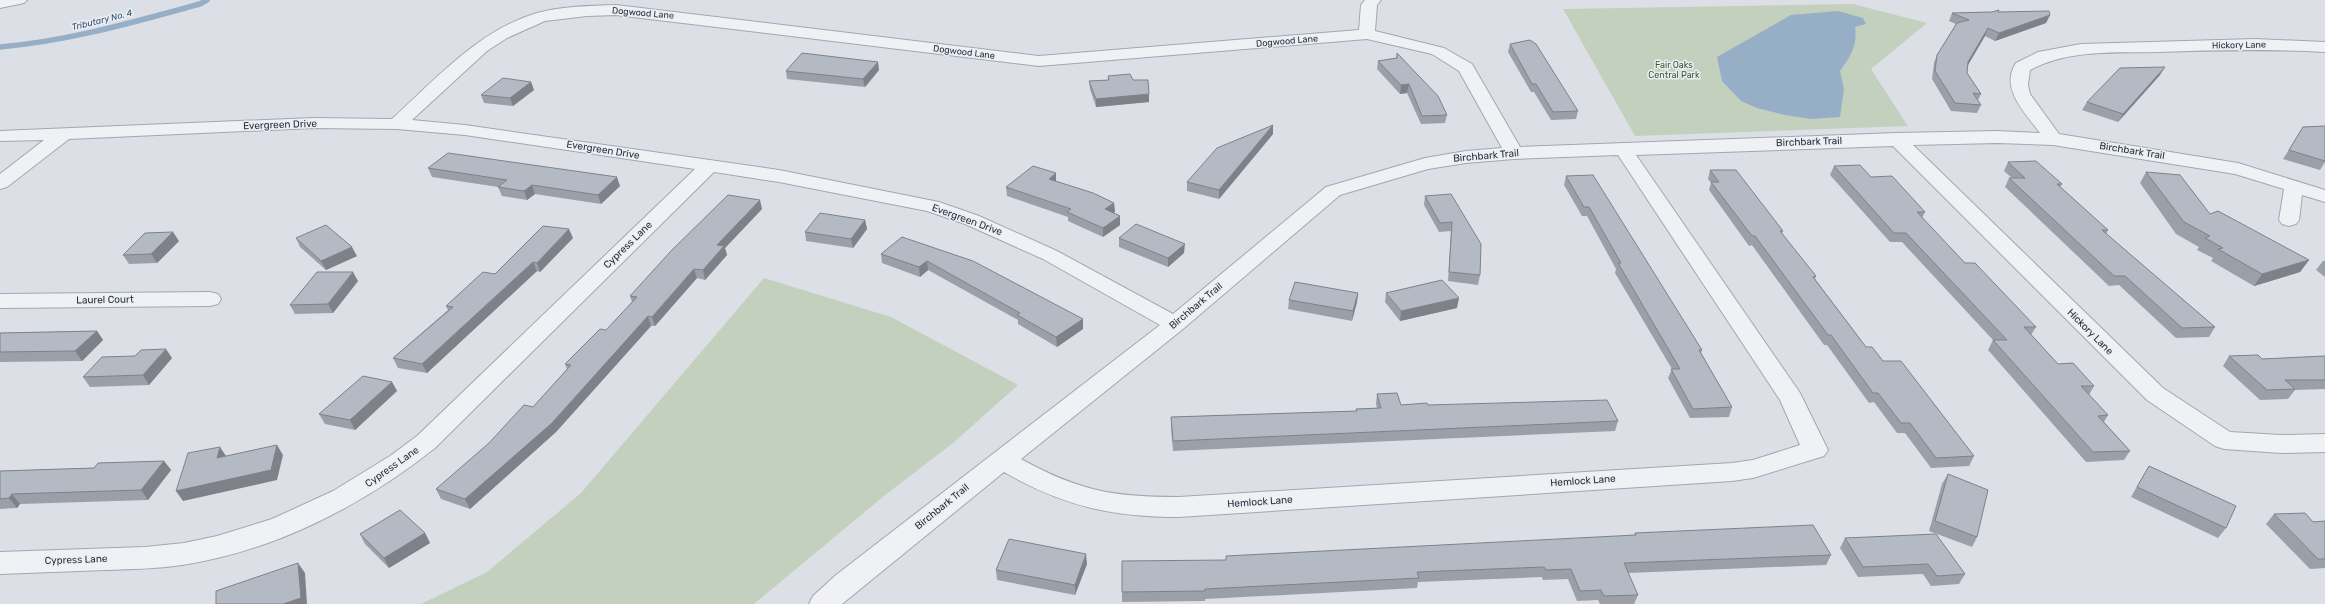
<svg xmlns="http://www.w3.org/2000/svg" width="2325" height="604" font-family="Rubik,sans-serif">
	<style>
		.green { fill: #c3d0bd }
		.water { fill: #97afc6 }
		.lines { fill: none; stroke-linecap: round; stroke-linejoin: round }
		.stream { stroke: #97afc6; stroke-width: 5.5 }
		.minor-casing { stroke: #a2a7b0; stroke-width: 2 }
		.minor { fill: #eff1f5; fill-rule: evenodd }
		.wall { fill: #9ba0a8 }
		.shaded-wall { fill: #7e8288 }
		.building { fill: #b4bac3; stroke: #7e8288 }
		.labels { text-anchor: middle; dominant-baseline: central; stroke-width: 3; stroke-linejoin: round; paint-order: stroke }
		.far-street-label { font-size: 9px; fill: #262f3c; stroke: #ebeff4 }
		.far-water-label { font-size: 9px; font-style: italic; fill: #314e6f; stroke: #ebeff4 }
		.far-park-label { font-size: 9px; fill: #3b5834; stroke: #ebeff4 }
		.street-label { font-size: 10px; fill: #262f3c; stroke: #ebeff4 }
	</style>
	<rect width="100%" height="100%" fill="#dce0e6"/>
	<path class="green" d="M1853,4L1927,23L1871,69L1908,126L1635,136L1563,9Z
		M764,278L891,317L1018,385L953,443L884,496L754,604H421L487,572L581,493Z"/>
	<path class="water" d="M1838,11L1863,18L1866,24L1855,27C1858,45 1850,57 1840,71L1844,89L1840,117L1811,119L1785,115L1757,108L1741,101L1722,81L1717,57L1791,15Z"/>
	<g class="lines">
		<path class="stream" d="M0,47C69,41 134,22 200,4L207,0"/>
		<g class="minor-casing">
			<path id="minor" d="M0,0H27L24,3L0,8Z
				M1365,0H1381L1377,5L1375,31L1444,48L1472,64L1520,147L1896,133L1997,131L2040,133C2026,114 1999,88 2016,63L2038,52L2081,44L2255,39L2325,42V52C2269,49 2214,50 2158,52C2114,53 2070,49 2030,70L2028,85L2030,94L2059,134L2238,163L2325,190V202L2302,195L2299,220L2296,224L2289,226L2282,224L2279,220L2284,189L2235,174L2053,145L1997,143L1913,145L2163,388L2230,432L2281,435L2325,434V452L2281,453L2224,449L2215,446L2147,400L1893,146L1636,155L1800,393L1828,450L1824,456L1753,478L1732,481L1179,517C1112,517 1063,506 1004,472L842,604H809L813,596L836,575L1160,325L1043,259L965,224L927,211L779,182L714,172L435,448C362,506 274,551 182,565C156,569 131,569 106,570C71,571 35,573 0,574V552L145,547L184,543L217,536L272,519L333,491L390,456L417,436L695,169L465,135L397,129L313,128L69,139L7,187L0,189V174L44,140L0,141V131L313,118L392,119C436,79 479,30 537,13C562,6 590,6 616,5L1039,56L1359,30L1361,5ZM616,15L1039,66L1367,39L1432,54L1459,71L1502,148L1466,151L1425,158L1326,187L1173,314L1057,251L979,216L939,202L779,170L465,125L412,120L487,51L507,38L545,21L587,16ZM1618,155L1780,400L1800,445L1753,460L1732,463L1179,497C1113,497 1079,491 1021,459L1183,329L1340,195L1428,169L1466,163L1514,159Z
				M210,292L218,294L221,299L218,304L210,306L0,308V294Z"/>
		</g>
		<use href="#minor" class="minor"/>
	</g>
	<path class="wall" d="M1998,12L2050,15L2046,23L1995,41L1985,36L1968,65L1967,73L1981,94L1978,100L1981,105L1977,113L1951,111L1932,79L1934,63L1937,55L1956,24L1949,21L1952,13Z
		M1510,44L1578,111L1576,119L1551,120L1534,92H1531L1508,52Z
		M1397,53L1447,115L1445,123L1421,124L1407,93L1400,94L1377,69L1378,61L1396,58Z
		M879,70L865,87L787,79L786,71Z
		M2160,75L2118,122L2082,110L2087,102Z
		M1108,76L1149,102L1096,107L1090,89L1089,81L1108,80Z
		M531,82L534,90L513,106L484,103L481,95Z
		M2325,126V162L2320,170L2283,159L2303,127Z
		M1273,134L1219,199L1187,191V182Z
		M2008,162L2062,184L2060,188L2108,230L2106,234L2215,327L2209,337L2176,338L2119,285L2109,286L2005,187L2009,178H2012L2004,171Z
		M1834,166L1871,177L1925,212L1922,218L1965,263L2036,327L2031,335L2058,364L2094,386L2089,395L2108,415L2104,422L2130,451L2124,460L2086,462L1988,350L1993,340L1902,242H1890L1830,175Z
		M428,168L620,186L601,204L535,194L527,200L502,196L498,187L432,177Z
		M1710,170L1783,231L1782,234L1816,276L1815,279L1866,347L1883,361L1974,456L1969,466L1931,468L1905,433H1897L1874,402L1869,403L1827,345H1824L1752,245L1749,246L1709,190L1711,183L1708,179Z
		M2146,172L2210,214L2309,260L2300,272L2254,286L2211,261L2213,258L2197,250L2199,247L2176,234L2140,183Z
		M1566,176L1702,350L1701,353L1732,407L1729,417L1690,418L1668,378L1672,369L1615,273L1616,269L1587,216H1582L1564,185Z
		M1056,181L1114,203L1115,212L1113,213L1120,216V225L1103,237L1068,221V217L1007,196L1006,187Z
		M1425,196L1481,244L1480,275L1478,285L1448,281L1451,231L1439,232L1424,205Z
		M762,209L725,248L727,255L705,280L697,278L655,326H651L556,432L470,509L441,499L436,489L533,407L567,369L565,364L606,330L632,302L630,296Z
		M865,220L867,229L853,248L806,241L805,232Z
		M902,237L1083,329L1057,347L1018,324V320L928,270L920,277L882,263L881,254Z
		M296,238L357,256L326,270L300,247Z
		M573,238L540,272L537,271L427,373L398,368L393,358L448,310L446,306L495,274Z
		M1119,238L1184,253L1168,267L1119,247Z
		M179,241L157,263L129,264L123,255Z
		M2323,261H2325V277L2316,270Z
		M358,281L333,313L295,314L290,305Z
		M1358,293L1357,302L1352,321L1288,309L1289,300Z
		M1386,293L1457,308L1400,321L1385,302Z
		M97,331L103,340L82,361L0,362V333Z
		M135,356L172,358L149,385L90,387L83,377Z
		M2229,356L2262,359L2325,356V389L2295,390L2288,399L2260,400L2223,366Z
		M392,382L397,391L355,430L325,424L319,414Z
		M1377,394L1401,405H1428L1618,421L1615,431L1173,451L1171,427V417L1356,411V409L1377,408L1376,404Z
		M164,461L171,470L148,500L20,504L17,508L0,509V471L94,468Z
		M2149,466L2226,528L2218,538L2131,497L2143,476Z
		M1948,474L1977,537L1972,547L1929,531L1942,484Z
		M2274,514L2313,522L2325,521V568L2310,569L2266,524Z
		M425,533L430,543L389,568L365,544L360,534Z
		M1635,533L1831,555L1826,565L1628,573L1638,595L1634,604H1600L1598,600L1577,601L1568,579L1543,580L1542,577L1418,582L1417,588L1205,599V601L1122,602V592L1226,560V556L1634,536Z
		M1845,538L1965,574L1959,584L1931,586L1923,574L1858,577L1840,548Z
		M1087,564L1075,595L997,580L996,570Z"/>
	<path class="shaded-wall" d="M2050,15L2046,23L1995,41L1999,33Z
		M1988,28L1985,36L1965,70L1968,62Z
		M878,62L879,70L865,87L863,79Z
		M2165,67L2160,75L2118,122L2123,114Z
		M531,82L534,90L513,106L510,98Z
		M1409,84L1407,93L1400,94L1401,85Z
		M1149,94V102L1096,107V99Z
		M1273,125V134L1219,199V190Z
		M1056,173V182L1049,179Z
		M617,177L620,186L601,204L598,195Z
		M532,185L535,194L527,200L524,191Z
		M760,200L762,209L725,248L727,255L705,280L703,270L717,245Z
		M1114,203L1115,212L1105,218V209Z
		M1120,216V225L1103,237V228Z
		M865,220L867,229L853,248L851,239Z
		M569,229L573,238L540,272L537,263Z
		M173,232L179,241L157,263L151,254Z
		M1185,244L1184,253L1168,267V258Z
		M352,247L357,256L326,270L321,261Z
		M2309,260L2300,272L2254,286L2262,274Z
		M927,261L928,270L920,277L919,267Z
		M533,262L537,271L427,373L422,364Z
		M694,269L697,278L655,326L652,317Z
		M353,272L358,281L333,313L328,304Z
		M1358,293L1357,302L1352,321L1353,311Z
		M1459,298L1457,308L1400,321L1401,311Z
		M648,316L651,326L556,432L470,509L465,499Z
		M1083,319V329L1057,347L1056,337Z
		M97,331L103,340L82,361L75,351Z
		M166,349L172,358L149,385L143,375Z
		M392,382L397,391L355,430L350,420Z
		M277,445L283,455L277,480L183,501L176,491Z
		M220,447L226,456L217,458Z
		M164,461L171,470L148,500L141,490Z
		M12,494L20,504L17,508L9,498Z
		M425,533L430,543L389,568L384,558Z
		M1086,554L1087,564L1075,595V585Z
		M298,563L305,573L307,604H283Z"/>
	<path class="building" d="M1999,10L1998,12L2049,11L2050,15L1999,33L1988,28L1968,62L1967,73L1981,94L1973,93L1981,105L1955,103L1935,71L1937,55L1957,23L1969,20L1952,13L1992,12Z
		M1530,40L1536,44L1578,111L1553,112L1536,84H1532L1510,44Z
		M802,53L878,62L863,79L786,71Z
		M1397,53L1438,96L1447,115L1422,116L1409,84L1401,85L1378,61L1397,58Z
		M2165,67L2123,114L2087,102L2120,68Z
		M1130,74L1133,80H1148L1149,94L1096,99L1089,81L1109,80L1108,76Z
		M503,78L531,82L510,98L481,95Z
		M1273,125L1219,190L1187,182L1217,148Z
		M2325,126V161L2289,150L2303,127Z
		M448,153L617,177L598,195L532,185L524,191L498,187L507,180L428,168Z
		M2036,161L2062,184H2057L2108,230H2102L2215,327L2182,328L2125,276H2114L2009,178H2025L2008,162Z
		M1860,165L1871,177L1892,176L1925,212H1917L1965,263H1975L2036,327H2024L2058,364L2073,363L2094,386H2081L2108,415L2098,416L2130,451L2093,452L1993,340H2007L1906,233H1894L1834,166Z
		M1033,166L1056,173L1049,179L1093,193L1114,203L1105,209L1120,216L1103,228L1067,212L1071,209L1006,187Z
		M1710,170H1736L1783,231H1780L1816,276L1813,277L1866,347H1872L1883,361H1901L1974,456L1936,458L1910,423H1901L1878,393H1873L1831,335H1828L1755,236H1752L1711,182H1719Z
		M2146,172L2180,175L2210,214L2218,211L2309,260L2262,274L2218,249L2223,248L2205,238L2210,236L2184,222Z
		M1593,175L1702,350H1699L1732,407L1693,409L1671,369H1680L1618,263H1621L1589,207H1584L1566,176Z
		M1451,194L1481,244L1480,275L1449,272L1452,222L1440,223L1425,196Z
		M728,195L760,200L717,245L724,246L703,270L694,269L652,317L648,316L552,423L465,499L436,489L489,443L524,405L533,407L571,365L565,364L600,329L606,330L637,297L630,296L671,251Z
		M820,213L865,220L851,239L805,232Z
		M1136,224L1185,244L1168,258L1119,238Z
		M326,225L352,247L321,261L296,238Z
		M543,226L569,229L537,263L533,262L422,364L393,358L453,307L446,306L483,272L495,274Z
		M173,232L151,254L123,255L145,233Z
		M902,237L973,261L1083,319L1056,337L1017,315L1020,313L927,261L919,267L881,254Z
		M317,272H353L328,304L290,305Z
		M1442,280L1459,298L1401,311L1386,293Z
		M1295,282L1358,293L1353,311L1289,300Z
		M97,331L75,351L0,352V333Z
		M166,349L143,375L83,377L102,357L135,356L141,350Z
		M2258,355L2262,359L2325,356V380H2285L2295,389L2267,390L2229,356Z
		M363,376L392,382L350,420L319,414Z
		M1397,393L1401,405L1427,403L1428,405L1607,400L1618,421L1173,441L1171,417L1357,411L1356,409L1381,408L1377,394Z
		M277,445L271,470L176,491L188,453L220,447L217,458Z
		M164,461L141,490L12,494L9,498L0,499V471L94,468L98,463Z
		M2149,466L2236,506L2226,528L2137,487Z
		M1948,474L1988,490L1977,537L1935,521Z
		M400,510L425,533L384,558L360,534Z
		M2305,513L2313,522L2325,521V559H2318L2274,514Z
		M1813,525L1831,555L1624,563L1638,595L1604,596L1601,590L1580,591L1571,569L1546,570L1544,567L1417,572L1419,578L1205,589V591L1122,592V561L1226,560V556L1636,535L1635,533Z
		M1936,534L1965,574L1937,576L1928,564L1863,567L1845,538Z
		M1009,539L1086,554L1075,585L996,570Z
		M298,563L301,598L283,604H216V591Z"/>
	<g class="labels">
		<g class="far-street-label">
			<text transform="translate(643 13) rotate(5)">Dogwood Lane</text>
			<text transform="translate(1287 41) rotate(-5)">Dogwood Lane</text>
			<text transform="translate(2239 45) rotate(-1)">Hickory Lane</text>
			<text transform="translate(964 52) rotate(7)">Dogwood Lane</text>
		</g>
		<g class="far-water-label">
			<text transform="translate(102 20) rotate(-14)">Tributary No. 4</text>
		</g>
		<g class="far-park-label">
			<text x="1674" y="65">Fair Oaks<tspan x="1674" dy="10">Central Park</tspan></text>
		</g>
		<g class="street-label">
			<text transform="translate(280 125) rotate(-2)">Evergreen Drive</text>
			<text transform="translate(1809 142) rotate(-2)">Birchbark Trail</text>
			<text transform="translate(603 150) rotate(9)">Evergreen Drive</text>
			<text transform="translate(2132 151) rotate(9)">Birchbark Trail</text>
			<text transform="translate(1486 156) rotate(-5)">Birchbark Trail</text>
			<text transform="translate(967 220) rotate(20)">Evergreen Drive</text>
			<text transform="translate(628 245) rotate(-44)">Cypress Lane</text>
			<text transform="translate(105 300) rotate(-1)">Laurel Court</text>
			<text transform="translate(1196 306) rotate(-40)">Birchbark Trail</text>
			<text transform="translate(2090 332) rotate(45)">Hickory Lane</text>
			<text transform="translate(392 467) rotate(-35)">Cypress Lane</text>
			<text transform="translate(1583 481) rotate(-4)">Hemlock Lane</text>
			<text transform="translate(1260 502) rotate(-4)">Hemlock Lane</text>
			<text transform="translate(942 507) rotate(-39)">Birchbark Trail</text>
			<text transform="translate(76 560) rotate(-2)">Cypress Lane</text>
		</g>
	</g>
</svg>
